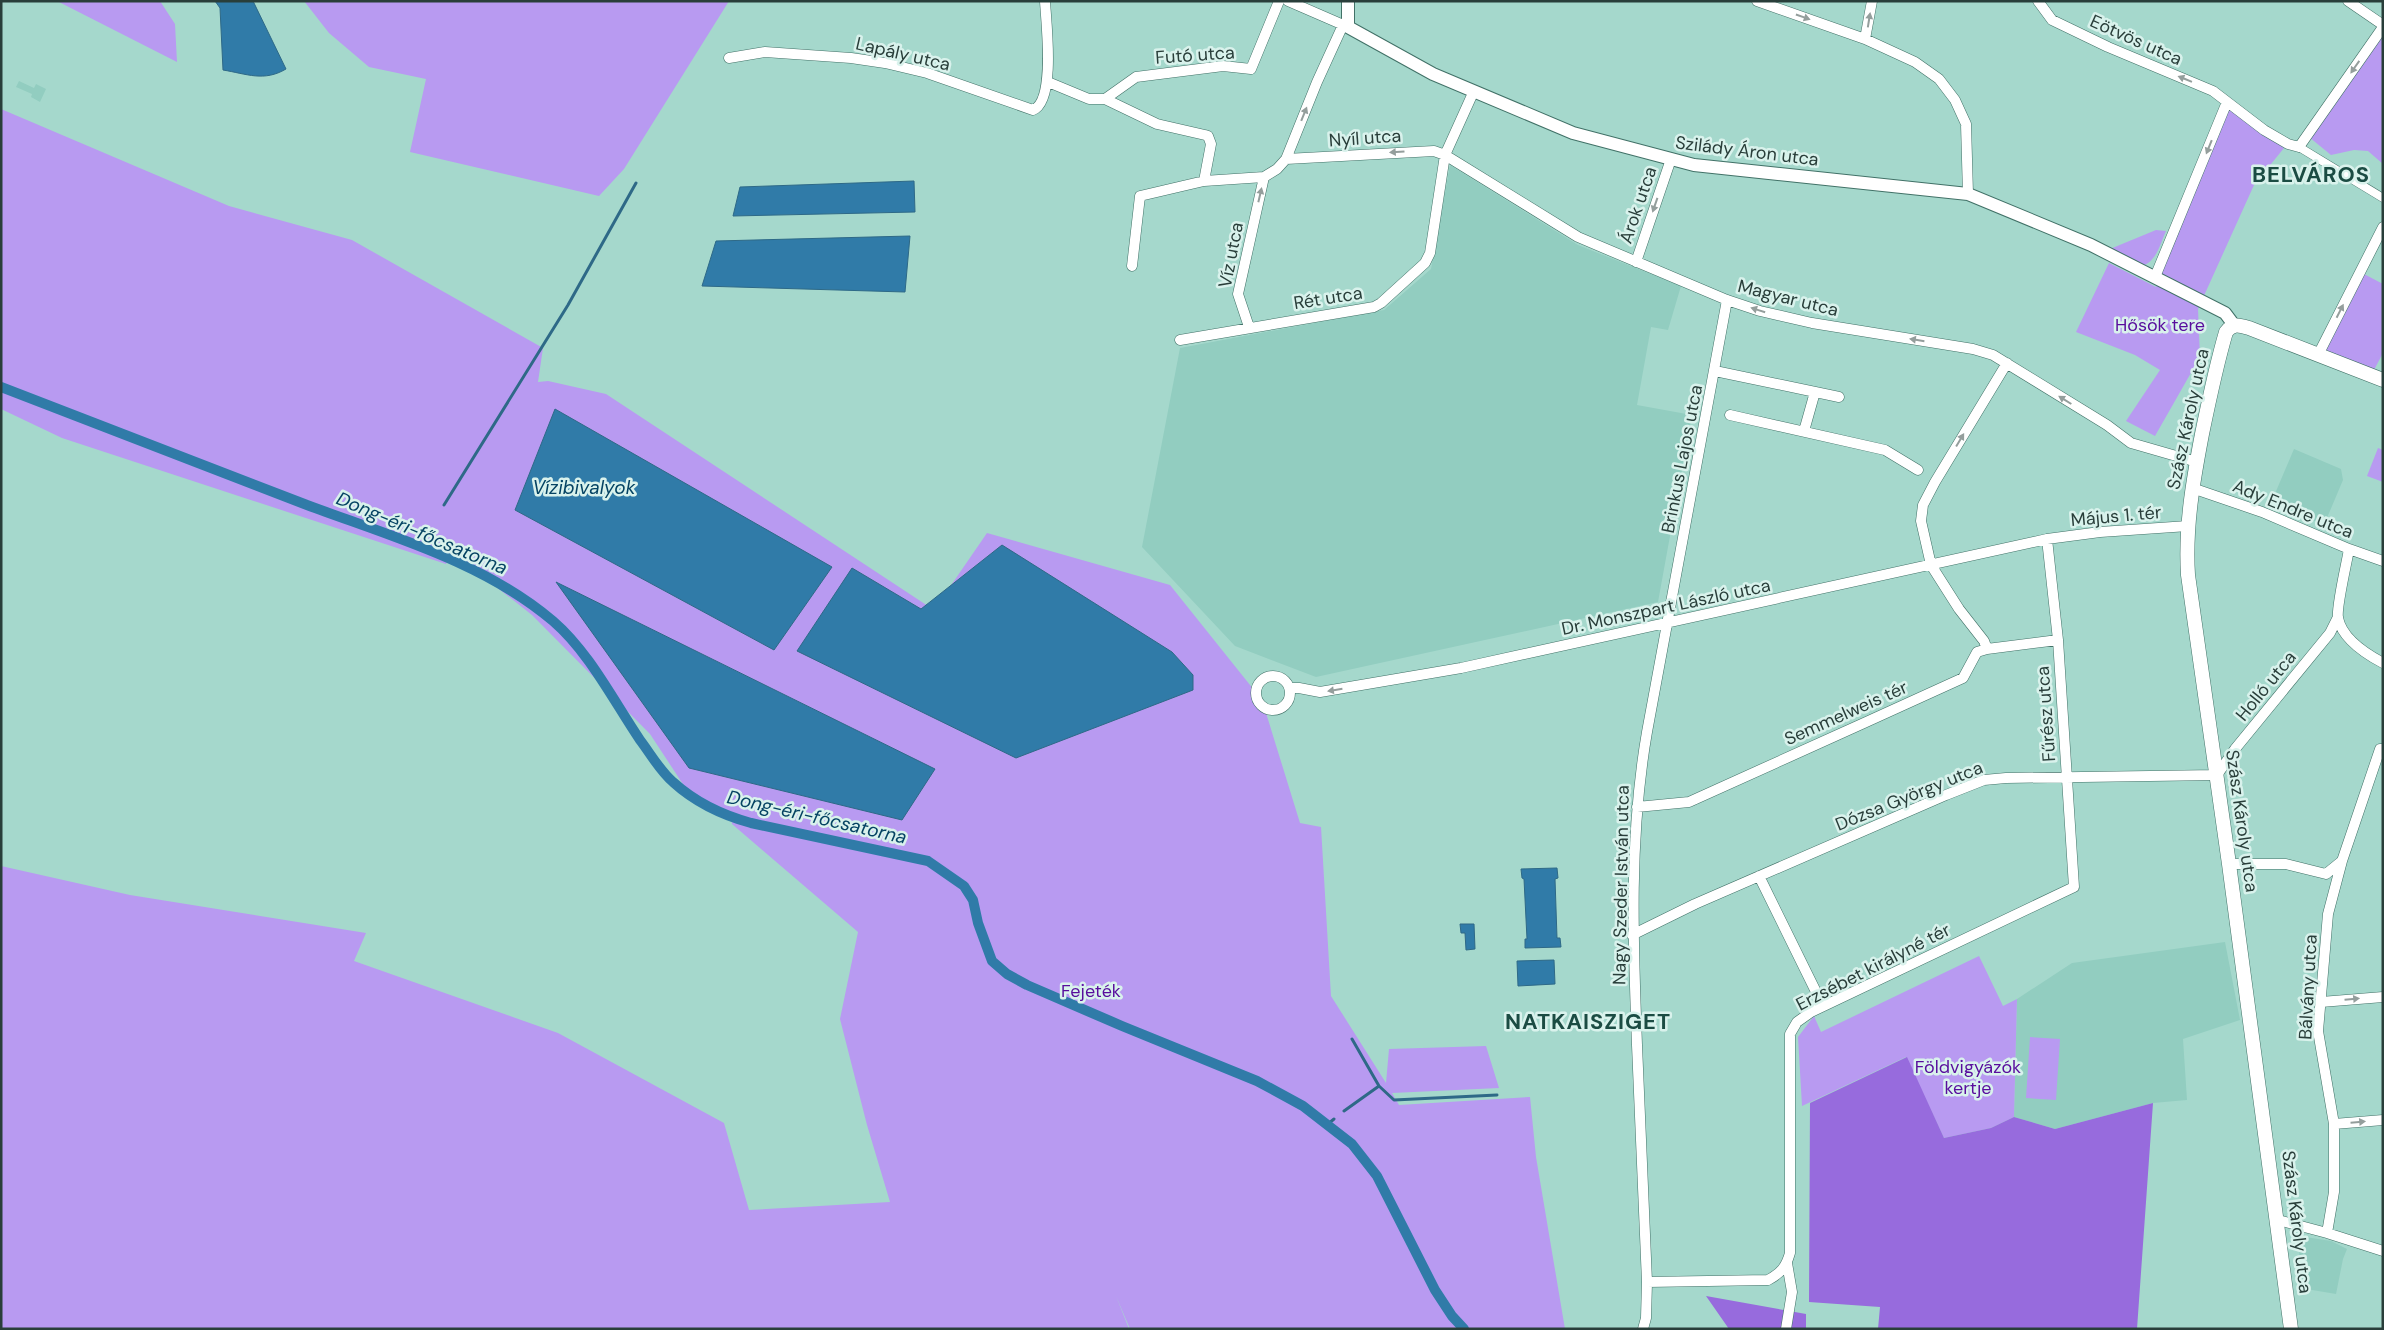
<svg xmlns="http://www.w3.org/2000/svg" width="2384" height="1330" font-family="'DM Sans',sans-serif">
	<style>
		.built { fill: #92cdc0 }
		.green { fill: #b89af1 }
		.forest { fill: #976bdd }
		.water { fill: #307ba8; stroke: #2e6987 }
		.lines { fill: none; stroke-linecap: round; stroke-linejoin: round }
		.stream { stroke: #2e6987; stroke-width: 3 }
		.canal { stroke: #307ba8; stroke-width: 10 }
		.pedestrian-casing { stroke: #417167; stroke-width: 9 }
		.minor-casing { stroke: #417167; stroke-width: 11 }
		.tertiary-casing { stroke: #417167; stroke-width: 14 }
		.secondary-casing { stroke: #417167; stroke-width: 15 }
		.pedestrian { stroke: #fff; stroke-width: 8 }
		.minor { stroke: #fff; stroke-width: 10 }
		.tertiary { stroke: #fff; stroke-width: 12 }
		.secondary { stroke: #fff; stroke-width: 14 }
		.oneway { fill: #949e9c }
		.labels { text-anchor: middle; dominant-baseline: central; stroke-width: 5; stroke-linejoin: round; paint-order: stroke }
		.street-label { font-size: 18px; fill: #293e3a; stroke: #d9f2ec }
		.park-label { font-size: 18px; fill: #580d9d; stroke: #d9f2ec }
		.water-label { font-size: 19px; font-style: italic; fill: #054363; stroke: #d9f2ec }
		.district-label { font-size: 22px; font-weight: bold; letter-spacing: 1px; fill: #1b4c43; stroke: #d9f2ec }
	</style>
	<rect width="100%" height="100%" fill="#a5d8cc"/>
	<path class="built" d="M19,81L34,88L36,84L46,89L40,102L31,97L32,94L16,87Z
		M1450,165L1578,245L1681,286L1668,330L1651,327L1637,405L1692,415L1658,602L1316,677L1235,646L1142,547L1180,348L1384,310L1431,269Z
		M2294,449L2341,469L2343,480L2324,525L2271,503Z
		M2225,942L2240,1020L2183,1039L2187,1100L2153,1103L2055,1129L2014,1117L2017,999L2072,963Z
		M2299,1236L2331,1241L2347,1249L2343,1259L2336,1294L2300,1288Z"/>
	<path class="green" d="M57,1H160L175,24L177,62Z
		M304,1H729L624,169L599,196L410,152L426,79L369,67L329,33Z
		M2383,35V164L2368,151L2354,150L2331,155L2309,137Z
		M2229,108L2284,148L2254,185L2198,309L2200,357L2155,436L2126,421L2160,370L2135,355L2076,332L2109,263L2156,287Z
		M1,109L229,206L352,240L543,348L538,382L548,381L606,394L934,610L987,533L1170,585L1262,700L1300,823L1321,827L1331,996L1386,1083L1389,1049L1486,1046L1499,1088L1392,1093L1399,1105L1530,1097L1536,1157L1565,1329H1130L1116,1296L1129,1329H1V866L130,895L366,933L354,961L558,1033L724,1123L749,1210L890,1202L867,1125L840,1019L858,932L732,824L731,812L696,804L650,734L532,615L452,552L446,564L62,438L1,409Z
		M2156,230L2166,231C2160,244 2157,261 2142,266L2110,249Z
		M2362,273L2383,284V353L2374,370L2324,350Z
		M2378,448L2383,450V482L2367,476Z
		M1979,956L2003,1006L2017,999L2014,1117L1991,1128L1944,1138L1906,1057L1802,1106L1798,1037L1814,1016L1821,1032Z
		M2030,1037L2060,1039L2056,1100L2026,1098Z"/>
	<path class="forest" d="M1907,1057L1944,1138L1991,1128L2014,1117L2055,1129L2153,1103L2137,1329H1878L1880,1307L1809,1302L1810,1103Z
		M1706,1296L1806,1314V1329H1729Z"/>
	<path class="water" d="M215,1H253L286,69C264,82 247,74 223,70L220,8Z
		M914,181L915,212L733,216L740,187Z
		M910,236L905,292L702,286L716,241Z
		M555,409L832,567L774,650L515,510Z
		M1002,545L1172,652L1193,675V690L1016,758L797,651L852,568L921,609Z
		M556,582L935,769L902,820L689,768Z
		M1557,868L1558,878L1555,879L1557,938H1560L1561,947L1525,948V939H1527L1524,879L1522,878L1521,869Z
		M1460,924H1474L1475,949L1466,950L1465,933H1461Z
		M1554,960L1555,984L1518,986L1517,961Z"/>
	<g class="lines">
		<path class="stream" d="M444,505L568,305L636,183
			M1352,1039L1379,1086
			M1344,1111L1379,1086L1394,1100L1497,1095
			M1328,1124L1334,1119"/>
		<path class="canal" d="M1,387C103,427 205,466 307,505C390,536 484,562 553,621C589,652 613,700 640,740C650,753 660,771 673,782C696,803 722,815 751,823L928,861L964,886L973,900L978,923L992,961L1007,974L1027,985L1122,1026L1257,1081L1303,1106L1352,1144L1377,1176L1435,1290L1452,1316L1464,1329"/>
		<g class="pedestrian-casing">
			<path id="pedestrian" d="M2299,147L2383,198"/>
		</g>
		<g class="minor-casing">
			<path id="minor" d="M1288,1L1348,27
				M1757,1L1865,39L1915,62L1939,79L1955,100L1966,124L1968,194
				M2038,1L2052,20L2108,47L2213,91L2264,130L2288,144L2299,147L2383,27
				M2348,1L2383,25
				M1865,39L1872,1
				M729,58L765,52L851,58L885,63L927,73L1033,110C1056,101 1046,22 1045,1
				M1048,82L1089,99H1105L1157,124L1205,135L1208,136L1211,144L1204,181L1140,196L1132,266
				M1105,99L1136,77L1223,66L1251,69L1279,1
				M1286,159L1434,151L1445,155L1578,237L1727,300L1760,311L1812,323L1973,349L1993,355L2107,425L2131,443L2197,462
				M1204,181L1264,177L1277,169L1286,159L1317,82L1343,25
				M1636,262L1671,159
				M2155,277L2227,102
				M1249,327L1238,294L1264,177
				M1180,340L1374,307L1381,303L1425,263L1430,253L1445,155L1473,93
				M2318,355L2383,227
				M1715,371L1839,397
				M1730,415L1885,450L1918,470
				M1804,431L1815,392
				M2192,488L2262,512L2349,549L2383,561
				M2349,549C2347,562 2336,607 2338,618C2342,638 2366,654 2383,663
				M1987,649L1984,641L1959,609L1931,565L1921,521L1923,505L1935,482L2007,363
				M1256 693a17 17 0 1 1 34 0a17 17 0 1 1-34 0Z
				M1290,688H1299L1320,692L1461,668L2047,539L2100,532L2188,526
				M1637,807L1689,802L1864,723L1963,678L1977,652L1987,649L2058,640
				M2229,864H2286L2326,874L2342,861
				M1759,876L1823,1006
				M1632,935L1695,904L1946,795L1984,780L2006,778L2217,775L2235,749L2330,633L2338,617
				M2321,1002L2383,997
				M2334,1124L2383,1120
				M2278,1220L2327,1233L2383,1251
				M2327,1233L2334,1192V1124L2318,1031L2328,914L2342,861L2380,749H2383
				M1647,1282L1768,1280C1781,1273 1786,1267 1790,1253V1034L1797,1022L1811,1012L2074,887L2058,640L2047,539
				M1643,1329L1646,1318L1647,1282C1644,1203 1641,1124 1637,1045C1633,940 1629,835 1647,732L1727,300
				M1786,1329L1792,1292L1787,1263"/>
		</g>
		<g class="tertiary-casing">
			<path id="tertiary" d="M1348,1V27L1433,74L1573,133L1694,165L1968,194L2091,245L2225,313L2234,325"/>
		</g>
		<g class="secondary-casing">
			<path id="secondary" d="M2291,1329L2229,864L2188,575C2185,527 2193,481 2202,434C2209,400 2216,366 2226,332C2233,323 2239,325 2249,328L2383,380"/>
		</g>
		<use href="#pedestrian" class="pedestrian"/>
		<use href="#minor" class="minor"/>
		<use href="#tertiary" class="tertiary"/>
		<use href="#secondary" class="secondary"/>
	</g>
	<defs><path id="oneway-solid" d="M-6-.8H1V-3.2L6.5 0L1 3.2V.8H-6Z" transform="scale(1.25)"/></defs>
	<g class="oneway">
		<use href="#oneway-solid" transform="translate(1803 17) rotate(19)"/>
		<use href="#oneway-solid" transform="translate(1869 20) rotate(-81)"/>
		<use href="#oneway-solid" transform="translate(2355 67) rotate(125)"/>
		<use href="#oneway-solid" transform="translate(2185 79) rotate(-158)"/>
		<use href="#oneway-solid" transform="translate(1304 114) rotate(-68)"/>
		<use href="#oneway-solid" transform="translate(2209 147) rotate(112)"/>
		<use href="#oneway-solid" transform="translate(1397 152) rotate(176)"/>
		<use href="#oneway-solid" transform="translate(1260 195) rotate(-77)"/>
		<use href="#oneway-solid" transform="translate(1655 205) rotate(109)"/>
		<use href="#oneway-solid" transform="translate(1758 310) rotate(-163)"/>
		<use href="#oneway-solid" transform="translate(2340 311) rotate(-63)"/>
		<use href="#oneway-solid" transform="translate(1917 340) rotate(-171)"/>
		<use href="#oneway-solid" transform="translate(2065 400) rotate(-148)"/>
		<use href="#oneway-solid" transform="translate(1960 440) rotate(-59)"/>
		<use href="#oneway-solid" transform="translate(1335 690) rotate(171)"/>
		<use href="#oneway-solid" transform="translate(2352 999) rotate(-5)"/>
		<use href="#oneway-solid" transform="translate(2358 1122) rotate(-5)"/>
	</g>
	<g class="labels">
		<g class="street-label">
			<text transform="translate(2136 40) rotate(24)">Eötvös utca</text>
			<text transform="translate(903 54) rotate(13)">Lapály utca</text>
			<text transform="translate(1195 55) rotate(-4)">Futó utca</text>
			<text transform="translate(1365 138) rotate(-4)">Nyíl utca</text>
			<text transform="translate(1747 151) rotate(7)">Szilády Áron utca</text>
			<text transform="translate(1638 205) rotate(-71)">Árok utca</text>
			<text transform="translate(1231 255) rotate(-79)">Víz utca</text>
			<text transform="translate(1328 298) rotate(-9)">Rét utca</text>
			<text transform="translate(1788 298) rotate(14)">Magyar utca</text>
			<text transform="translate(2188 419) rotate(-78)">Szász Károly utca</text>
			<text transform="translate(1682 459) rotate(-79)">Brinkus Lajos utca</text>
			<text transform="translate(2293 509) rotate(22)">Ady Endre utca</text>
			<text transform="translate(2116 516) rotate(-5)">Május 1. tér</text>
			<text transform="translate(1666 607) rotate(-12)">Dr. Monszpart László utca</text>
			<text transform="translate(2266 686) rotate(-51)">Holló utca</text>
			<text transform="translate(1846 713) rotate(-24)">Semmelweis tér</text>
			<text transform="translate(2046 714) rotate(-94)">Fűrész utca</text>
			<text transform="translate(1909 796) rotate(-22)">Dózsa György utca</text>
			<text transform="translate(2242 821) rotate(82)">Szász Károly utca</text>
			<text transform="translate(1621 885) rotate(-89)">Nagy Szeder István utca</text>
			<text transform="translate(1873 967) rotate(-27)">Erzsébet királyné tér</text>
			<text transform="translate(2308 987) rotate(-87)">Bálvány utca</text>
			<text transform="translate(2297 1222) rotate(83)">Szász Károly utca</text>
		</g>
		<g class="park-label">
			<text x="2160" y="325">Hősök tere</text>
			<text x="1091" y="991">Fejeték</text>
			<text x="1968" y="1067">Földvigyázók<tspan x="1968" dy="21">kertje</tspan></text>
		</g>
		<g class="water-label">
			<text x="584" y="487">Vízibivalyok</text>
			<text transform="translate(422 533) rotate(23)">Dong-éri-főcsatorna</text>
			<text transform="translate(817 817) rotate(13)">Dong-éri-főcsatorna</text>
		</g>
		<g class="district-label">
			<text x="2311" y="174">BELVÁROS</text>
			<text x="1588" y="1021">NATKAISZIGET</text>
		</g>
	</g>
	<rect width="2384" height="1330" fill="none" stroke="#293e3a" stroke-width="5"/>
</svg>
